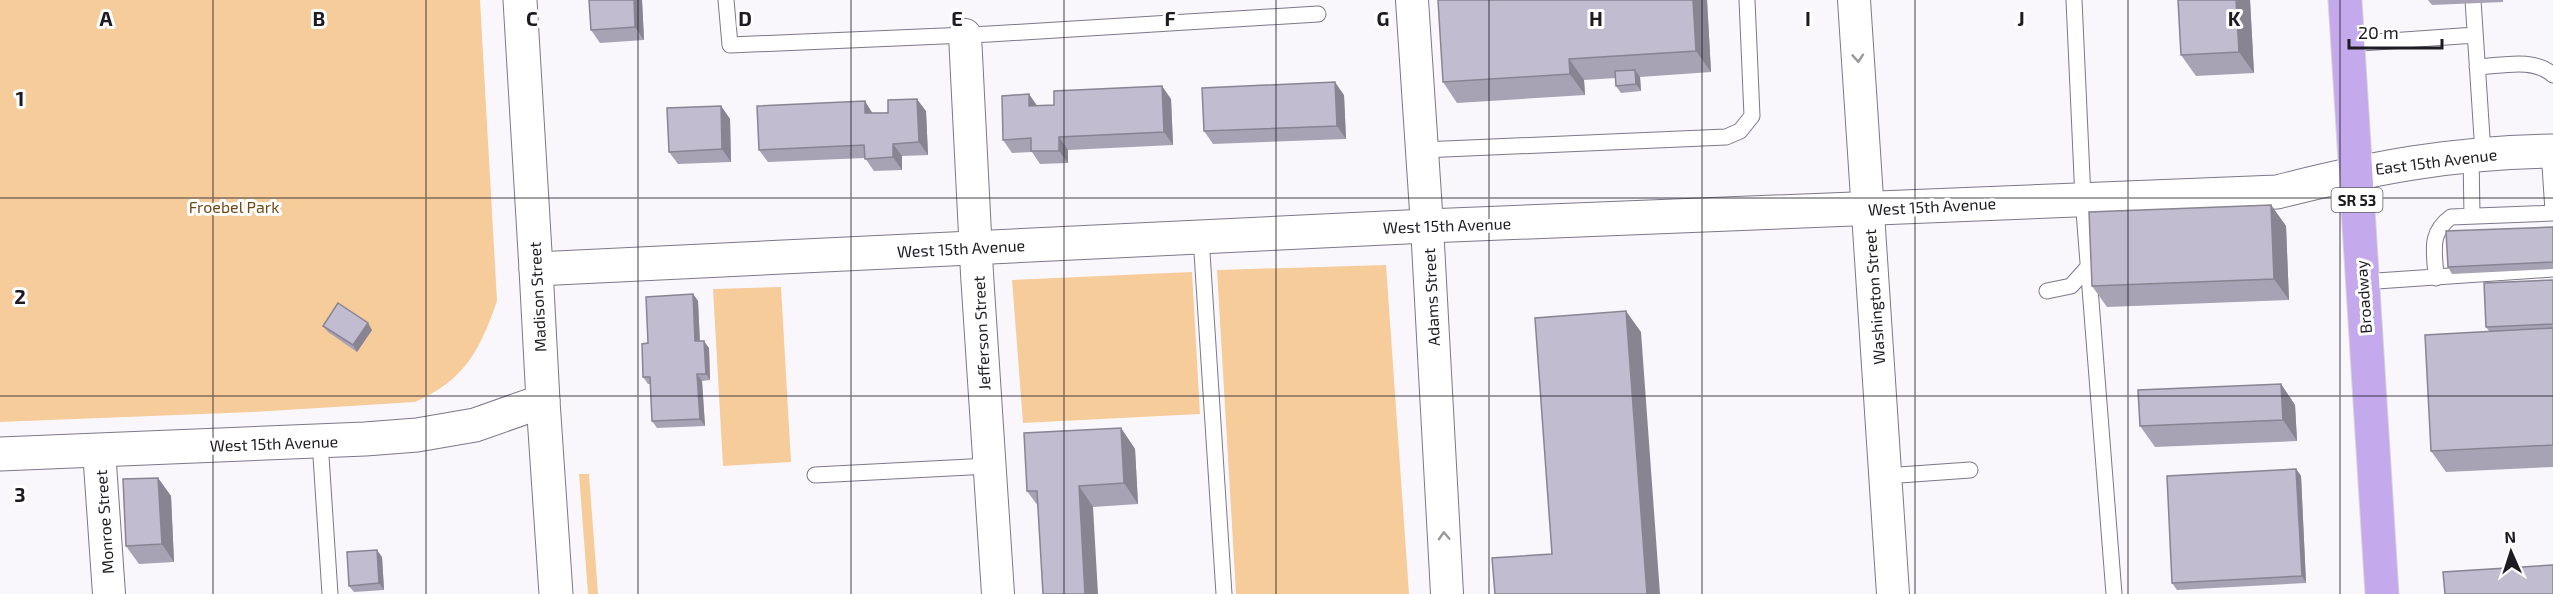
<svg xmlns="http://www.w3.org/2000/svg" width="2553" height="594" font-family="'Exo 2',sans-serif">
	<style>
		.green { fill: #f7cc9b }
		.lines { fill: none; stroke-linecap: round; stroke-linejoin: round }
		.service-casing { stroke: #7d778a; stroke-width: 17 }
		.minor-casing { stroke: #7d778a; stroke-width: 34 }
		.tertiary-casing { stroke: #7d778a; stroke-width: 35 }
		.secondary-casing { stroke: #7d778a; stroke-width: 35 }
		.primary-casing { stroke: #d6d6d7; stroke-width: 35 }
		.service { stroke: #fff; stroke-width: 15 }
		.minor { stroke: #fff; stroke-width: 32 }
		.tertiary { stroke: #fff; stroke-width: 33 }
		.secondary { stroke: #fff; stroke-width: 33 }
		.primary { stroke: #c4a9ed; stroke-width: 33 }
		.wall { fill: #a7a2b4 }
		.shaded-wall { fill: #888492 }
		.building { fill: #c2bcd1; stroke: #888492; stroke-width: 1.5 }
		.oneway { stroke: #9a989c }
		.grid { fill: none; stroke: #1e1b23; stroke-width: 1.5; stroke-opacity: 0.55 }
		.labels { text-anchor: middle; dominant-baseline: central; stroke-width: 6; stroke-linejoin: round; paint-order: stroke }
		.shield { fill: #fff; stroke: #625f65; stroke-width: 1.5 }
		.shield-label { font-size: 15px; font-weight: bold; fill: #1e1b23 }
		.street-label { font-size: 16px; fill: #1e1b23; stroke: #fff }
		.park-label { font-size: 16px; fill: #6f4a19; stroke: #fff }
		.grid-label { font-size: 20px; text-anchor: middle; font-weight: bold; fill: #1e1b23; stroke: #fff; stroke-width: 6; stroke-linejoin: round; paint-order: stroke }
	</style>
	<rect width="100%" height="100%" fill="#f9f7fc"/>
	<path class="green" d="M0,0H480L497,301C480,350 465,380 415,402L253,412L0,422Z
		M1386,265L1409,594H1236L1217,270Z
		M1192,272L1200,414L1023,423L1012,280Z
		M781,287L791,462L723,466L713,289Z
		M579,474H589L598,594H588Z"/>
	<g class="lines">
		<g class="service-casing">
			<path id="service" d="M726,0L730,45L990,34L1318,14
				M2074,0L2083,199L2114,594
				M2473,0L2483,153
				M2347,44L2475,35
				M2477,67C2502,66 2533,57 2553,75
				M1422,150L1726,137L1740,131L1752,116L1747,0
				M2549,151L2553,211
				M2471,154L2472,216
				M1201,237L1224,594
				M2436,278C2435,252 2428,234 2451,217L2553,213
				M2362,282L2553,269
				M2047,291L2071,286L2088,267
				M320,441L330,594
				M815,475L989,466
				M1885,476L1970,470"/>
		</g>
		<g class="minor-casing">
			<path id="minor" d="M1412,0L1427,226L1447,594
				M1854,0L1893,594
				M965,35L977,274L998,594
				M99,450L109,594"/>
		</g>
		<g class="tertiary-casing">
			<path id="tertiary" d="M520,0L536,269
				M543,401L556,594"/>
		</g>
		<g class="secondary-casing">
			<path id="secondary" d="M0,454L365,439L417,435L475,425L543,401L536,269L1427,226L2277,192C2371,168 2455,152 2553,151"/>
		</g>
		<g class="primary-casing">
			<path id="primary" d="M2345,0L2382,594"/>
		</g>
		<use href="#service" class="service"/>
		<use href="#minor" class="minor"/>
		<use href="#tertiary" class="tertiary"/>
		<use href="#secondary" class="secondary"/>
		<use href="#primary" class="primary"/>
	</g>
	<path class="wall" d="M589,0H642L644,40L600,43L591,30Z
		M1707,0L1711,72L1640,77L1641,91L1621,93L1616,86V78L1584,80L1585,95L1457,103L1443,82Z
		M2250,0L2254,73L2196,76L2181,55Z
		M2428,0H2503V2L2432,5Z
		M1344,95L1346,139L1213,144L1204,131Z
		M1171,99L1173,145L1068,150V163L1040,164L1032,152L1012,153L1003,140L1037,106Z
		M721,106L730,119L731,162L678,164L669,152Z
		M926,111L928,155L902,156V170L874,171L865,158L768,162L759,150L873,113Z
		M2271,205L2286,226L2289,300L2107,307L2092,286Z
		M2553,227V269L2452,274L2448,267Z
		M2553,280V467L2446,472L2431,451L2489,331L2486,327Z
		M693,294L698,301L700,341L709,348L710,380L702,381L705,426L657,428L652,421L650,384H648L643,377L648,343Z
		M323,326L372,330L357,352L328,332Z
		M2281,384L2295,405L2297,441L2155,447L2140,426Z
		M1121,428L1135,449L1138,504L1093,507L1038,506L1027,491Z
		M2296,469L2301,476L2306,583L2177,590L2172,583Z
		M158,478L171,496L174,562L139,564L126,546Z
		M382,557L384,590L354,592L349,586Z"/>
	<path class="shaded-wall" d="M634,0H642L644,40L635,27Z
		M1693,0H1707L1711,72L1696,51Z
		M2236,0H2250L2254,73L2239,52Z
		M1569,59L1584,80L1585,95L1570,74Z
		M1635,70L1640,77L1641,91L1636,84Z
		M1335,82L1344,95L1346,139L1337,126Z
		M1162,86L1171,99L1173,145L1164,132Z
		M1029,94L1038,107L1029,106Z
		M917,99L926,111L928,155L919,142Z
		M865,101L873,114L865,113Z
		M721,106L730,119L731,162L722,149Z
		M1059,137L1068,150V163L1059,151Z
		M893,144L902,156V170L893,157Z
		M2271,205L2286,226L2289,300L2274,279Z
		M693,294L698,301L700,348L695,341Z
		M1626,311L1641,332L1660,594H1647Z
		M368,323L372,330L357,352L353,345Z
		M704,341L709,348L710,380L706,374Z
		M697,374L702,381L705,426L700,419Z
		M2281,384L2295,405L2297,441L2283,420Z
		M1121,428L1135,449L1138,504L1124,483Z
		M2296,469L2301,476L2306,583L2302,576Z
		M158,478L171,496L174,562L162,544Z
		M1079,486L1093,507L1098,594H1085Z
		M377,550L382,557L384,590L379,583Z"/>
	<path class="building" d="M589,0H634L635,27L591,30Z
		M1438,0H1693L1696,51L1569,59L1570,74L1443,82Z
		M2178,0H2236L2239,52L2181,55Z
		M1635,70L1636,84L1616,86L1615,71Z
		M1335,82L1337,126L1204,131L1202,88Z
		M1162,86L1164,132L1059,137V151H1031V138L1003,140L1002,96L1029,94V106L1054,105V91Z
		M917,99L919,142L893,144V157L865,159L864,145L759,150L757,106L865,101V113H888V100Z
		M721,106L722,149L669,152L667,108Z
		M2271,205L2274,279L2092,286L2089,212Z
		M2553,227V262L2448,267L2446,231Z
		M2553,280V324L2486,327L2484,283Z
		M693,294L695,341H704L706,374H697L700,419L652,421L650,377H643L642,344L648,343L646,297Z
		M338,303L368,323L353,345L323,326Z
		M1626,311L1647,594H1495L1492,558L1552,554L1535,318Z
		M2553,328V445L2431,451L2425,335Z
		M2281,384L2283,420L2140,426L2138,390Z
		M1121,428L1124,483L1079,486L1085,594H1043L1037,491H1027L1024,433Z
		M2296,469L2302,576L2172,583L2167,476Z
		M158,478L162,544L126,546L123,479Z
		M377,550L379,583L349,586L347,552Z
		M2553,565V594H2445L2443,572Z"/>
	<defs><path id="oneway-chevron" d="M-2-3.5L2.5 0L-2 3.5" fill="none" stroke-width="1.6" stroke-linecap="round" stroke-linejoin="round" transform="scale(1.5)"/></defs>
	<g class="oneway">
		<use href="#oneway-chevron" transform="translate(1858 58) rotate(86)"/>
		<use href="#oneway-chevron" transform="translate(1444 536) rotate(-93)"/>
	</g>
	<path class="grid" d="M213,0V594M426,0V594M638,0V594M851,0V594M1064,0V594M1276,0V594M1489,0V594M1702,0V594M1915,0V594M2128,0V594M2340,0V594M0,198H2553M0,396H2553"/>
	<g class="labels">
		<rect class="shield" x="2331.5" y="188" width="51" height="24" rx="4.5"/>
		<g class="shield-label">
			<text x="2357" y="200">SR 53</text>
		</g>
		<g class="street-label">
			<text transform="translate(2436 161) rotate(-7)">East 15th Avenue</text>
			<text transform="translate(1932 206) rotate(-3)">West 15th Avenue</text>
			<text transform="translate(1447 225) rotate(-2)">West 15th Avenue</text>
			<text transform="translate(961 248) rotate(-3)">West 15th Avenue</text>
			<text transform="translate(537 297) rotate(-93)">Madison Street</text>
			<text transform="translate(1431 297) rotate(-93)">Adams Street</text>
			<text transform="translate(1874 297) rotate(-94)">Washington Street</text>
			<text transform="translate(2363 297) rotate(-94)">Broadway</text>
			<text transform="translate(981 333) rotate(-93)">Jefferson Street</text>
			<text transform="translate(274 443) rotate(-2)">West 15th Avenue</text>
			<text transform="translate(104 522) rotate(-94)">Monroe Street</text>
		</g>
		<g class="park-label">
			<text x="234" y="206">Froebel Park</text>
		</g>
	</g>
	<g class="grid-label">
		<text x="106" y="26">A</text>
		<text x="319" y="26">B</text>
		<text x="532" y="26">C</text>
		<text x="745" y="26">D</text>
		<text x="957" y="26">E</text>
		<text x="1170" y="26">F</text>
		<text x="1383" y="26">G</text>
		<text x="1596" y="26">H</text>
		<text x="1808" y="26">I</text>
		<text x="2021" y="26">J</text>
		<text x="2234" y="26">K</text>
		<text x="20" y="106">1</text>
		<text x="20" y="304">2</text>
		<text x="20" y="502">3</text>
	</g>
	<g transform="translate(2511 552) rotate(357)" stroke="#ffffff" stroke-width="4.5" paint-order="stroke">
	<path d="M0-4.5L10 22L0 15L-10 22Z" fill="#1e1b23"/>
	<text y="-9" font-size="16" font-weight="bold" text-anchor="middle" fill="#1e1b23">N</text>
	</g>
	<path d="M2349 39v9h93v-9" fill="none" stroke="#1e1b23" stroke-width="3"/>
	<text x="2358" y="39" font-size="18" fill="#1e1b23" stroke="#ffffff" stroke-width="4.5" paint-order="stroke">20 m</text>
</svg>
